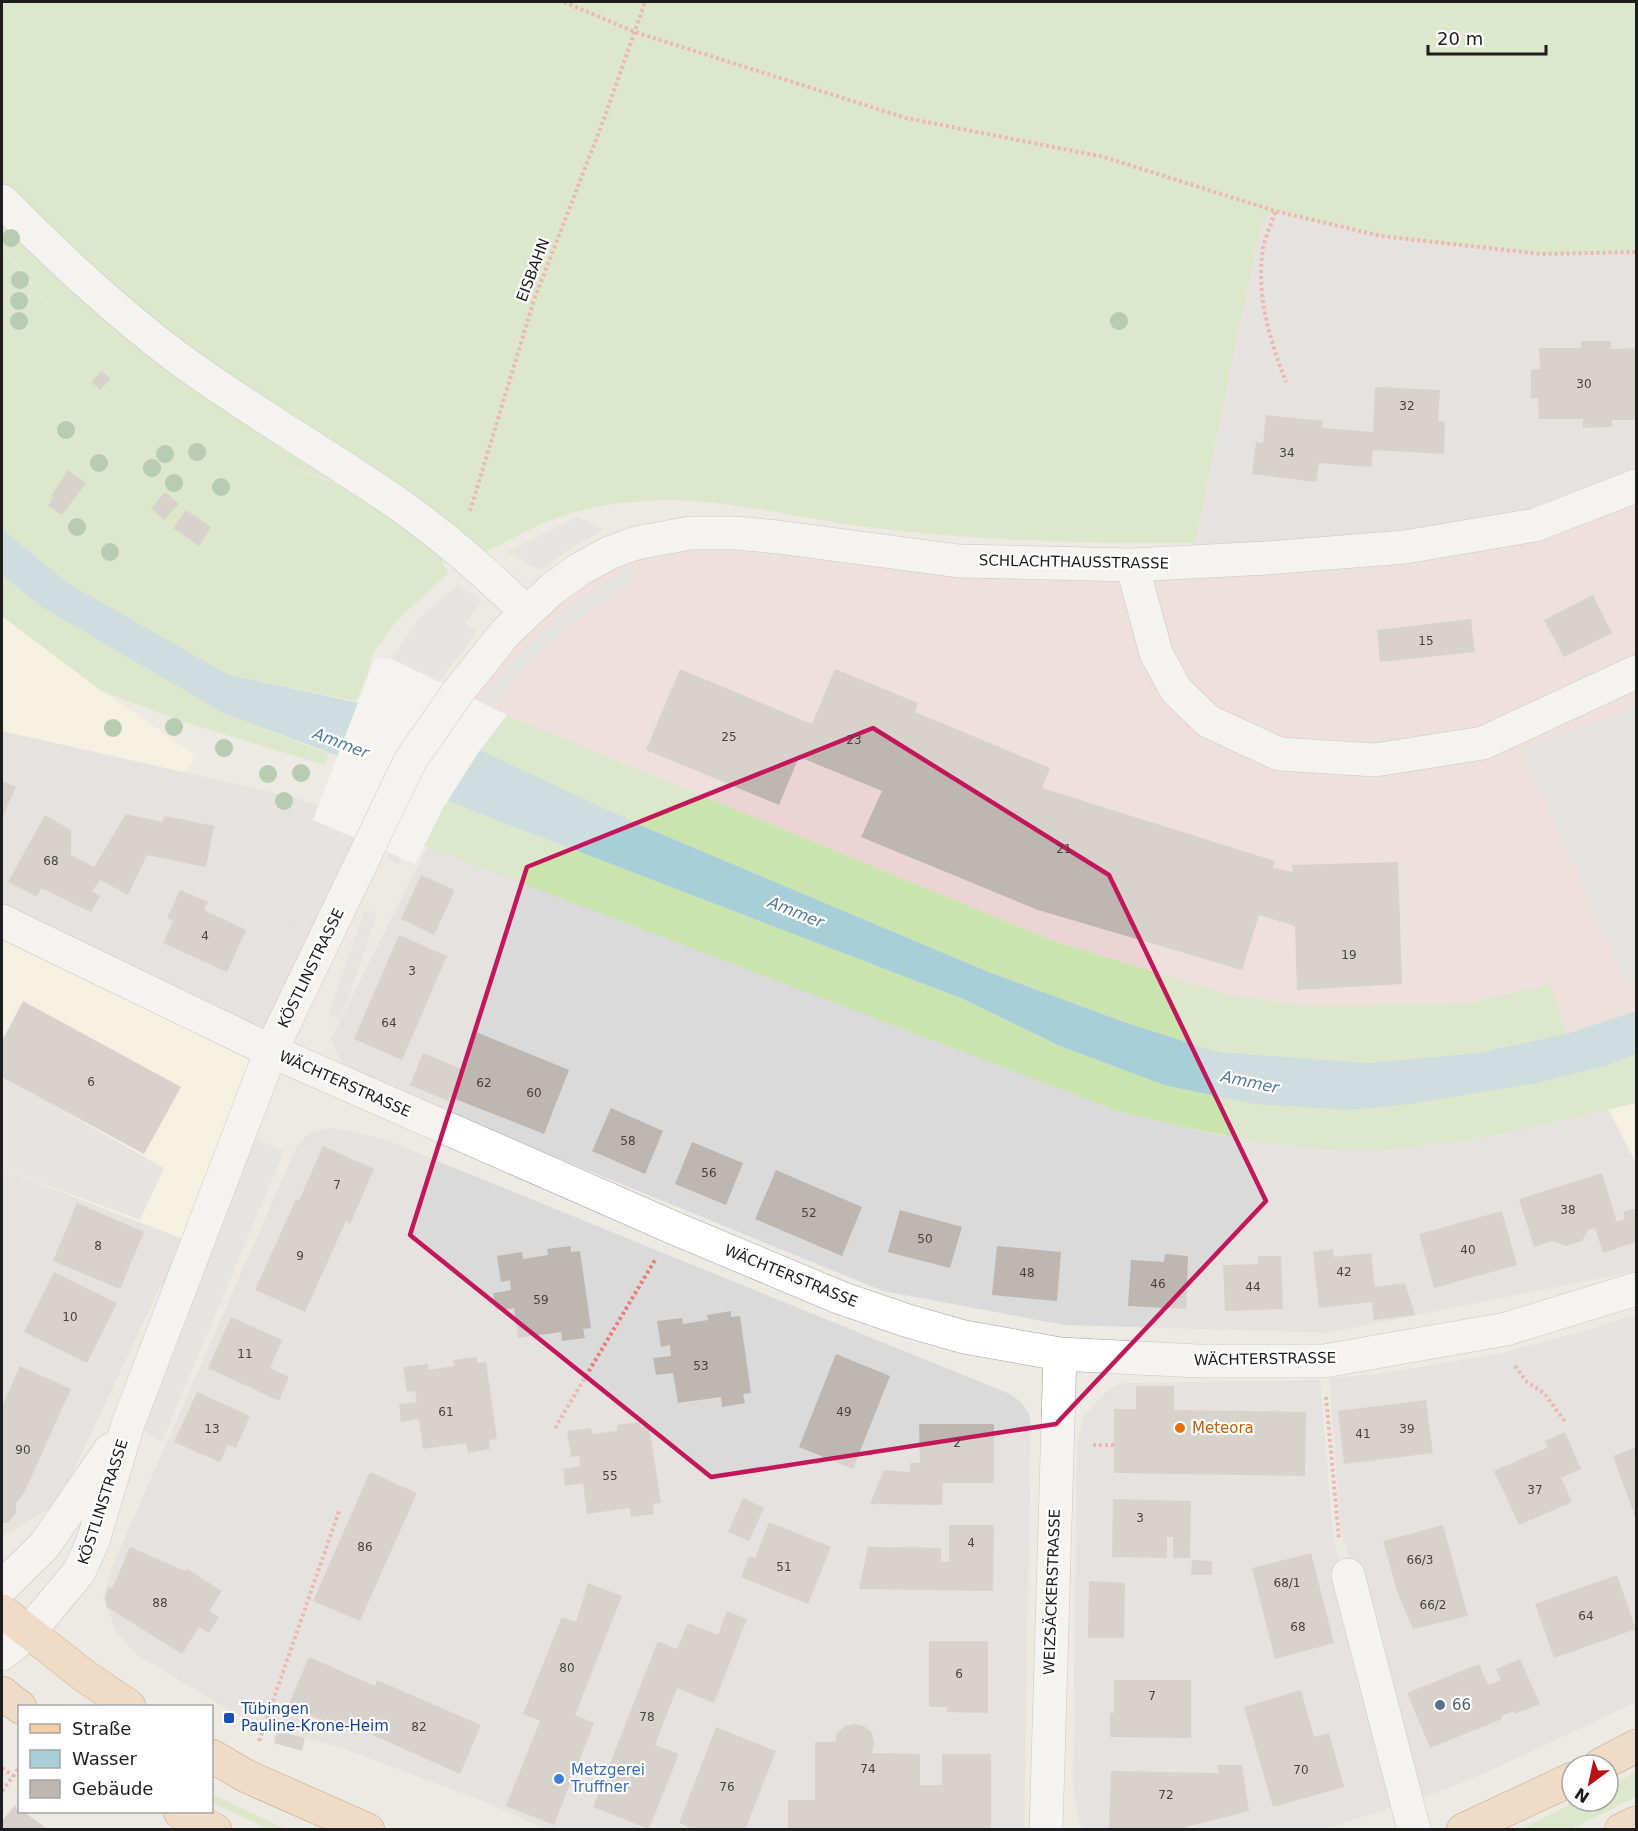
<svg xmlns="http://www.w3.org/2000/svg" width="1638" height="1831" font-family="'DejaVu Sans',sans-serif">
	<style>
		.residential { fill: #dbdada }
		.commercial { fill: #edd4d4 }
		.education { fill: #fcfbde }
		.grass { fill: #cae4ae }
		.parking { fill: #ddd }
		.water { fill: #a8cfd8 }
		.pier { fill: #fff }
		.building { fill: #beb6b1 }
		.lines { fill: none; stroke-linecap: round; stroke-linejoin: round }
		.minor-casing { stroke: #a1a1a1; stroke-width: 34 }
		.major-casing { stroke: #8a5b0c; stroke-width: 34 }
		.path { stroke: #ee7c75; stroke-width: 4; stroke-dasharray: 3 3; stroke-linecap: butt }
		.minor { stroke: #fff; stroke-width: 33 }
		.major { stroke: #f4cda3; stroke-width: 33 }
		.tree { fill: #76a874 }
		.marked { fill: none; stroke: #c2185b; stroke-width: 4.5; stroke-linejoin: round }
		.food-dot { fill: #e8710a; stroke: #fff; stroke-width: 2 }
		.service-dot { fill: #5c6f8a; stroke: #fff; stroke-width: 2 }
		.transit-dot { fill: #1a4fb4; stroke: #fff; stroke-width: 2 }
		.shop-dot { fill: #3f7fe0; stroke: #fff; stroke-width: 2 }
		.labels { text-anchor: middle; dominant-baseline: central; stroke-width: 4.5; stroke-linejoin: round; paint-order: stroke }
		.number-label { font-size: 12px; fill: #454342 }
		.street-label { font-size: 15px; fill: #1d1d1d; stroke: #fff }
		.food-label { font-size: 15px; fill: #c56008; stroke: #fff; text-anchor: start }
		.service-label { font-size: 15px; fill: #4e5e75; stroke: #fff; text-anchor: start }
		.transit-label { font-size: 15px; fill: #164399; stroke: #fff; text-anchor: start }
		.shop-label { font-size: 15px; fill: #366cbe; stroke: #fff; text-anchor: start }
		.water-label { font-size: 16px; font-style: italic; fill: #4f7a9d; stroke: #fff }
	</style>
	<rect width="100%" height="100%" fill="#edeae4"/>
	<path class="residential" d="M1275,211L1381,236L1436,243L1541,254L1636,252V486L1535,525L1197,563L1195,543L1262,219Z
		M2,731L293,797L375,827L271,1051L2,921Z
		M428,846L1118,1111L1213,1134L1290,1146L1364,1150L1476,1139L1636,1103V1271L1327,1333L1064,1325L883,1291L345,1071L331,1039Z
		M328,1128L360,1133L388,1141L1010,1394L1021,1402L1029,1414L1031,1426L1024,1829H545L488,1803L340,1747L270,1729L234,1713L136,1654L117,1633L103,1598L113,1565L297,1146L309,1133Z
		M2,1169L196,1244L159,1289L58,1503L2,1537Z
		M1636,1314V1702L1481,1775L1419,1799L1341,1532L1329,1378L1379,1374L1498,1354L1595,1328Z
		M1320,1380L1333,1534L1397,1806L1324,1829L1084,1830L1079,1821L1073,1787L1077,1444L1084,1416L1108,1390L1123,1383Z"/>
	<path class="commercial" d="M1636,486V1011L1566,1034L1550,984L1465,1004L1299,1005L1226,994L1054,941L507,715L458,692L580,569L636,543L959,561L1405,547Z"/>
	<path class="education" d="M2,616L102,691L197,756L184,772L2,731Z
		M2,921L271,1051L196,1244L2,1169Z
		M1636,1103V1163L1608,1109Z"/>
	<path class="grass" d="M2,2H1636V252L1541,254L1436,243L1381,236L1275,211L1262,219L1195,543C1090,544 987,541 882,529C769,516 684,481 568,514C540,522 513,539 486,552L389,485L217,375L2,186Z
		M2,214L371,495L294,468L223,426L294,469L373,497L440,556L448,574L397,620L371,656L368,674L356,701L229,675L68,583L2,529V247L57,317L91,347L57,316L2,245Z
		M2,574L40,606L223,713L329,754L325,765L181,721L102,691L2,616Z
		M507,715L1054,941L1226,994L1299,1005L1465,1004L1550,984L1566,1034L1477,1053L1367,1063L1218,1052L1124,1022L984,970L640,825L480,750Z
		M400,779L473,811L963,999L1060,1046L1164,1085L1410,1104L1537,1083L1608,1065L1636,1054V1103C1547,1123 1457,1148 1364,1150C1281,1151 1199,1131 1118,1111L375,827Z
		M1636,1772V1797L1571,1829H1521L1577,1801H1608V1786Z
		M212,1794L285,1829H269L212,1803Z"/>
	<path class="parking" d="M577,517L604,529L571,548L541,570L507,552Z
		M629,567L634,580L565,629L515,679L493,708L415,830L398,864L387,859L479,702L518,655L573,604Z
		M457,585L482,601L465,624L477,632L404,727L375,778L312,930L288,921L392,659L419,619Z
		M1636,707V979L1626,983L1522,749Z
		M365,910L377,914L341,1019L328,1015Z
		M2,1076L164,1168L140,1220L2,1169Z
		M241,1131L284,1151L162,1441L128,1424Z"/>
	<path class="water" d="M2,529L68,583L229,675L364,704L480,750L640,825L984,970L1124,1022L1218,1052L1367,1063L1477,1053L1566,1034L1636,1011V1054L1608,1065L1537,1083L1410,1104L1351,1110L1255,1104L1164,1085L1060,1046L963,999L473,811L400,779L223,713L40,606L2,574Z"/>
	<path class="pier" d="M375,658L392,659L507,715L480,750L443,808L415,864L313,820Z"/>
	<path class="building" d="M1581,341H1611V349L1636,348V420H1612V427L1583,428V419H1539L1538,398H1531V370L1540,369L1539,348H1581Z
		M102,371L111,379L100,390L91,382Z
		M1375,387L1440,390L1438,421L1445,422L1444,454L1373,450L1371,467L1319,463L1316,482L1252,474L1256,442L1263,443L1266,415L1323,421L1322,428L1373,432Z
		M68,470L86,483L62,515L48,506L53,498L51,496Z
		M165,492L179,504L164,520L151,508Z
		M186,510L211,527L199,546L173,528Z
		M1593,595L1612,633L1564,657L1544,620Z
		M1471,619L1475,652L1380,662L1377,630Z
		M680,669L812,724L835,669L918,703L915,712L1050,768L1042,788L1275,861L1273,868L1293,872L1292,865L1398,862L1402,984L1297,990L1295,926L1259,915L1242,970L1038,910L861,837L882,791L799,757L779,805L646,750Z
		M2,781L16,787L2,818Z
		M126,814L162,822L165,816L214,826L206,867L147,855L128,895L100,880L92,891L100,896L91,912L41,888L37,897L8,882L45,815L71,830V855L94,867Z
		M421,875L455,890L434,935L401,919Z
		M180,890L208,902L204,910L246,930L227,972L163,943L173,921L167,918Z
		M399,935L447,956L402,1060L354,1039Z
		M23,1001L181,1087L144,1154L2,1077V1041Z
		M476,1032L569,1070L544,1134L450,1097L448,1101L410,1085L423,1053L461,1069Z
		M611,1108L663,1131L645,1174L592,1151Z
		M692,1142L743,1163L726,1205L675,1184Z
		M323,1146L374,1169L350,1224L346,1221L305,1312L255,1290L296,1199L299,1201Z
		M776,1170L862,1207L842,1256L755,1219Z
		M1602,1173L1617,1222L1625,1219L1623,1212L1636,1208V1242L1603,1253L1595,1228L1588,1230L1582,1241L1566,1246L1552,1241L1534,1247L1519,1199Z
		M77,1203L144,1232L120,1289L53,1261Z
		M900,1210L962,1227L950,1268L888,1252Z
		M1502,1211L1517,1265L1434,1288L1419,1234Z
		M571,1246V1252L580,1251L591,1328L583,1329L585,1338L562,1341L561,1332L518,1338L514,1308L496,1310L493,1293L511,1290L510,1280L501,1282L497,1256L522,1252L523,1259L548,1255L547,1249Z
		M997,1246L1061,1252L1057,1301L992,1295Z
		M1333,1249L1334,1257L1371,1253L1375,1287L1405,1283L1415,1315L1374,1320L1372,1302L1319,1308L1313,1252Z
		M1165,1254L1188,1256L1186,1309L1128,1306L1131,1260L1164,1262Z
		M1258,1256H1281L1283,1309L1225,1311L1223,1265L1258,1264Z
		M54,1272L117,1303L87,1363L24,1332Z
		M731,1311V1317L740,1316L751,1393L743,1394L745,1403L722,1407L721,1397L678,1403L673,1373L656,1375L653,1358L671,1356L670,1345L661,1347L657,1321L682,1318L683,1324L708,1320L707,1315Z
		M231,1317L282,1340L270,1368L289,1377L279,1401L208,1368Z
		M836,1354L890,1376L853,1469L799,1447Z
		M477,1357V1363L486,1362L497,1439L489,1440L490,1449L468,1453L466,1443L423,1449L419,1419L401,1422L399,1404L417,1402L415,1391L407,1392L403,1367L428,1364V1370L454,1366L453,1360Z
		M20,1366L71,1389L24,1493L16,1503V1513L8,1523H2V1406Z
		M1136,1386H1174V1410L1306,1412L1305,1476L1114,1473V1409H1136Z
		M197,1392L250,1416L236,1448L228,1445L220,1462L174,1442Z
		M1426,1400L1433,1453L1344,1464L1338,1411Z
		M640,1422L641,1427L649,1426L661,1503L653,1504L654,1514L631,1517L630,1508L587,1514L583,1483L565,1486L563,1469L580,1466L579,1456L571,1457L567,1431L591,1428L592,1434L617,1431V1425Z
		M919,1424H994V1483H943L942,1505L870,1504L884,1470L910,1472V1463H920Z
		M1565,1432L1581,1469L1561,1478L1572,1502L1519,1525L1494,1471L1548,1447L1545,1441Z
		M1636,1447V1519L1613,1456Z
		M370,1472L417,1493L360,1621L313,1601Z
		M743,1498L764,1508L749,1541L728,1532Z
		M1113,1499L1191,1501L1190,1558H1173V1537H1167V1558L1112,1557Z
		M769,1522L831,1547L808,1604L741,1577L749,1556L755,1558Z
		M949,1525H994L993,1591L859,1589L868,1547L941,1548V1562H949Z
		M1443,1525L1468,1616L1413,1629L1398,1594L1383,1541Z
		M130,1547L185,1571L187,1569L222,1591L209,1611L219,1617L209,1633L199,1627L182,1654L107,1607L105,1598L108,1588L113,1587Z
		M1311,1553L1334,1643L1275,1659L1252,1568Z
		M1192,1560L1212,1561V1575H1191Z
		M1617,1575L1636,1629L1554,1658L1535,1604Z
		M1089,1581L1125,1583L1124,1638H1088Z
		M588,1583L622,1596L575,1715L594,1723L554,1825L506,1806L540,1721L523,1714L562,1617L576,1622Z
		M727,1611L747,1619L714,1703L677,1688L655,1745L679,1754L649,1829L593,1807L658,1641L677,1649L688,1623L718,1635Z
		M929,1641H988V1713L947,1712V1707H929Z
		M309,1657L375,1686L377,1680L481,1725L460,1774L357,1728L354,1734L288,1706Z
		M1520,1659L1540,1704L1515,1714L1514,1711L1501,1716L1502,1719L1430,1748L1407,1693L1479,1664L1488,1685L1501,1680L1496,1669Z
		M1114,1680H1191V1738L1110,1737V1713H1114Z
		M1301,1690L1314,1737L1329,1733L1344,1787L1273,1807L1244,1707Z
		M855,1724L864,1726L872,1733L874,1744L872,1753L920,1754V1785H942V1754H991V1830H788V1800H815V1742H835L837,1733L845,1726Z
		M716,1727L776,1751L745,1830H695L679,1823Z
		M277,1731L305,1738L302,1751L274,1743Z
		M1217,1765H1242L1249,1811L1175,1830H1109L1111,1771L1219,1773Z
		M15,1805L20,1812H24L49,1830H2V1821Z"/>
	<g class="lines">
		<g class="minor-casing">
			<path id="minor" d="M2,201C58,257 115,311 178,358C250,411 328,455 401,506C445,537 487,574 526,612
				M1132,565L1156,653L1176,690L1208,721L1279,754L1375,760L1483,743L1636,672
				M2,921L271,1051L674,1228L841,1298L905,1320L964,1337L1060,1354L1198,1361H1324L1506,1329L1636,1289
				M1348,1575L1414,1830
				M2,1587L44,1546L110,1450
				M2,1654L28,1633L79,1572L93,1541L128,1424L271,1051L410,761L458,692L506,632L552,589L580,569L609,553L636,543L690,533H736L778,537L959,561L1132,565L1267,558L1405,547L1535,525L1636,486
				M1046,1830L1060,1354"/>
		</g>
		<g class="major-casing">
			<path id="major" d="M2,1611L86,1677L129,1706
				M2,1693L20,1707
				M212,1756L246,1776L368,1830
				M1600,1765L1636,1746
				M180,1812L215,1830
				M1463,1830L1572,1779
				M1621,1830L1636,1823"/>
		</g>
		<path class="path" d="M564,2L635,32L906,118L1104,157L1275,211L1381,236L1541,254L1636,252
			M1275,212C1271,226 1263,241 1262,256C1257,299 1271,343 1286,382
			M470,511L534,300L604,119L645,2
			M1515,1366L1527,1382L1544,1393L1566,1423
			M1326,1397L1339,1539
			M555,1428L655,1260
			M1093,1445H1114
			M259,1741L339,1511
			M2,1768L13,1776
			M2,1791L20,1767"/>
		<use href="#minor" class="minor"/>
		<use href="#major" class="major"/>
	</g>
	<g class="tree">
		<circle cx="11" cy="238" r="9"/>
		<circle cx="20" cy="280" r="9"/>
		<circle cx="19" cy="301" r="9"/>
		<circle cx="19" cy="321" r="9"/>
		<circle cx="1119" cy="321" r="9"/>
		<circle cx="66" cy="430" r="9"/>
		<circle cx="197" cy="452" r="9"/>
		<circle cx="165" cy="454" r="9"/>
		<circle cx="99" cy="463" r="9"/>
		<circle cx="152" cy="468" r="9"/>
		<circle cx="174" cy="483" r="9"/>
		<circle cx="221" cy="487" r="9"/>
		<circle cx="77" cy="527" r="9"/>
		<circle cx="110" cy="552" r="9"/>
		<circle cx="174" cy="727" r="9"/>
		<circle cx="113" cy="728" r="9"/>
		<circle cx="224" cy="748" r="9"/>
		<circle cx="301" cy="773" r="9"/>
		<circle cx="268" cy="774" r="9"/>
		<circle cx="284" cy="801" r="9"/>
	</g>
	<path d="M0 0H1638V1831H0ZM873,728L1109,875L1266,1201L1056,1424L711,1477L410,1235L527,867Z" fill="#edeae4" fill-opacity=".55" fill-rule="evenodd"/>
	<path class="marked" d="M873,728L1109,875L1266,1201L1056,1424L711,1477L410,1235L527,867Z"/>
	<circle class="food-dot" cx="1180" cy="1428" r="6"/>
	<circle class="service-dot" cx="1440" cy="1705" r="6"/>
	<rect class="transit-dot" x="223" y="1712" width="12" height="12" rx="3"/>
	<circle class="shop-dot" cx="559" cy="1779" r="6"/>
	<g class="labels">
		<g class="number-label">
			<text x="1584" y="384">30</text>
			<text x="1407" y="406">32</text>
			<text x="1287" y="453">34</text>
			<text x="1426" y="641">15</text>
			<text x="729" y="737">25</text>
			<text x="854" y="740">23</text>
			<text x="1064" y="849">21</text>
			<text x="51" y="861">68</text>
			<text x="205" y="936">4</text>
			<text x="1349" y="955">19</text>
			<text x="412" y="971">3</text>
			<text x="389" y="1023">64</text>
			<text x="91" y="1082">6</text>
			<text x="484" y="1083">62</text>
			<text x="534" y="1093">60</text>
			<text x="628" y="1141">58</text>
			<text x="709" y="1173">56</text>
			<text x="337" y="1185">7</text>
			<text x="1568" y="1210">38</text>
			<text x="809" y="1213">52</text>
			<text x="925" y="1239">50</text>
			<text x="98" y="1246">8</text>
			<text x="1468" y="1250">40</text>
			<text x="300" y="1256">9</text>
			<text x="1344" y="1272">42</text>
			<text x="1027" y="1273">48</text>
			<text x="1158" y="1284">46</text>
			<text x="1253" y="1287">44</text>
			<text x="541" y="1300">59</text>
			<text x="70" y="1317">10</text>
			<text x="245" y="1354">11</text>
			<text x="701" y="1366">53</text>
			<text x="446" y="1412">61</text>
			<text x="844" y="1412">49</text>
			<text x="212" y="1429">13</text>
			<text x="1407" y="1429">39</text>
			<text x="1363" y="1434">41</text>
			<text x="957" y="1443">2</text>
			<text x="23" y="1450">90</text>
			<text x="610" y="1476">55</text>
			<text x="1535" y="1490">37</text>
			<text x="1140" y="1518">3</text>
			<text x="971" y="1543">4</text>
			<text x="365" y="1547">86</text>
			<text x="1420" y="1560">66/3</text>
			<text x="784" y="1567">51</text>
			<text x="1287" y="1583">68/1</text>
			<text x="160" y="1603">88</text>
			<text x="1433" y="1605">66/2</text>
			<text x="1586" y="1616">64</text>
			<text x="1298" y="1627">68</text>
			<text x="567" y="1668">80</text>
			<text x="959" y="1674">6</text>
			<text x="1152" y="1696">7</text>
			<text x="647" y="1717">78</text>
			<text x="419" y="1727">82</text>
			<text x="868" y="1769">74</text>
			<text x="1301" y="1770">70</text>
			<text x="727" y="1787">76</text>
			<text x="1166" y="1795">72</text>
		</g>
		<g class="street-label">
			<text transform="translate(533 270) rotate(-69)">EISBAHN</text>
			<text transform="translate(1074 562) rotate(1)">SCHLACHTHAUSSTRASSE</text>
			<text transform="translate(311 968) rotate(-64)">KÖSTLINSTRASSE</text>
			<text transform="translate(345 1084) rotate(24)">WÄCHTERSTRASSE</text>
			<text transform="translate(791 1276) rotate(22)">WÄCHTERSTRASSE</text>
			<text transform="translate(1265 1359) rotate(-1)">WÄCHTERSTRASSE</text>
			<text transform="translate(103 1502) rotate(-72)">KÖSTLINSTRASSE</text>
			<text transform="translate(1052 1592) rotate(-88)">WEIZSÄCKERSTRASSE</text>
		</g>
		<g class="food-label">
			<text x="1192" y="1428">Meteora</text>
		</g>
		<g class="service-label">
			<text x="1452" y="1705">66</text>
		</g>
		<g class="transit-label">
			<text x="241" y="1709">Tübingen<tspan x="241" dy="17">Pauline-Krone-Heim</tspan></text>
		</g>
		<g class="shop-label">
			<text x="571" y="1770">Metzgerei<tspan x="571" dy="17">Truffner</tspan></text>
		</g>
		<g class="water-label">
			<text transform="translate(341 743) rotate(21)">Ammer</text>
			<text transform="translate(796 912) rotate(22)">Ammer</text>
			<text transform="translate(1250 1082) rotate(12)">Ammer</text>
		</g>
	</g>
	<rect width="1638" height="1831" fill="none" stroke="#1d1d1d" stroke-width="6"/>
	<rect x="18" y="1705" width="195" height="108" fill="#ffffff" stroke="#a5a5a5" stroke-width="1.5"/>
	<rect x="30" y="1724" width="30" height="9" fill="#f4cda3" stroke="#a5a5a5" stroke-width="1.5"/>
	<text x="72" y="1735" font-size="18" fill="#1d1d1d">Straße</text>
	<rect x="30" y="1750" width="30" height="18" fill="#a8cfd8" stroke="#a5a5a5" stroke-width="1.5"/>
	<text x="72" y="1765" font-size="18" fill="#1d1d1d">Wasser</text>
	<rect x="30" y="1780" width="30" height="18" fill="#beb6b1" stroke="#a5a5a5" stroke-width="1.5"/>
	<text x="72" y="1795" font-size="18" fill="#1d1d1d">Gebäude</text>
	<g transform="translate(1590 1783) rotate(213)"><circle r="28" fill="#ffffff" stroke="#a5a5a5" stroke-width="1.5"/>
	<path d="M0-4.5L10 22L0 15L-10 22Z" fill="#ba1118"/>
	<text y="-9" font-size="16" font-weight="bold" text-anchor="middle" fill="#1d1d1d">N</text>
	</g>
	<path d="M1428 45v9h118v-9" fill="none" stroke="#1d1d1d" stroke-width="3"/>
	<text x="1437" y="45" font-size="18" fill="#1d1d1d" stroke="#ffffff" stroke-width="4.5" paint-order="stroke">20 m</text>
</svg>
